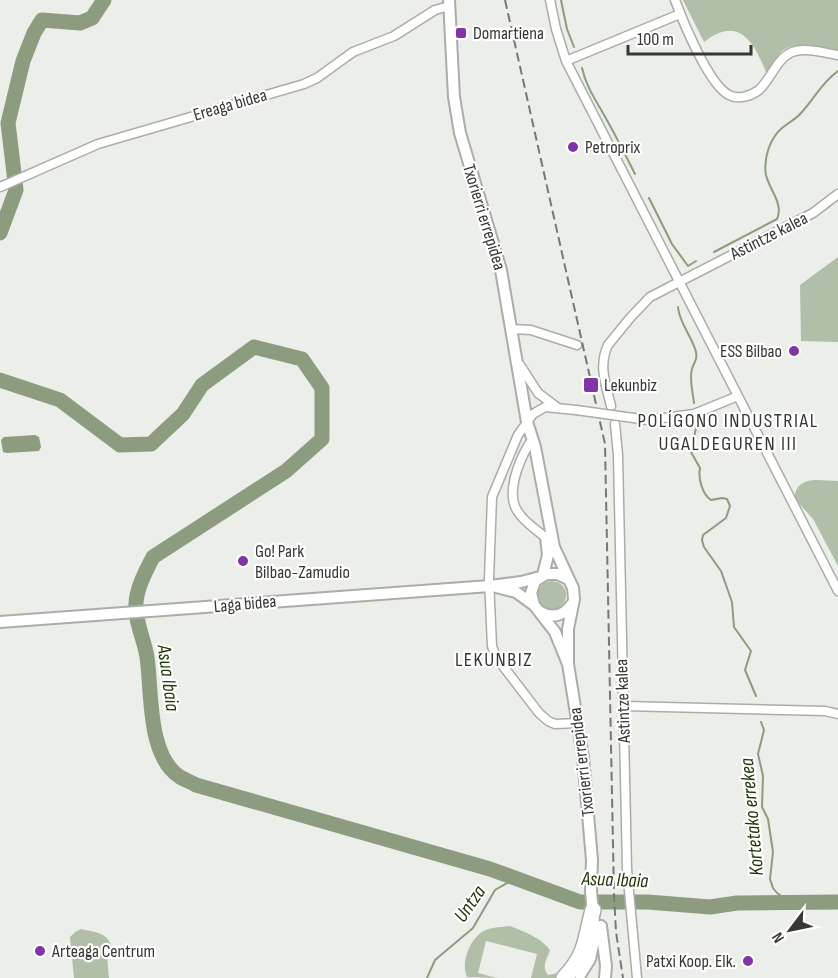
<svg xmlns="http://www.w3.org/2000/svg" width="838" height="978" font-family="'Sofia Sans Condensed',sans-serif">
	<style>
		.green { fill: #b2bfa8 }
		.water { fill: #8b9d7e }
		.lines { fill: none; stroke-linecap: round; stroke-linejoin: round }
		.stream { stroke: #8b9d7e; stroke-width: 2 }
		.river { stroke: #8b9d7e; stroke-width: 15 }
		.minor-casing { stroke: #aaada8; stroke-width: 11 }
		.tertiary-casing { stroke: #aaada8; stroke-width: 14 }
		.motorway-casing { stroke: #aaada8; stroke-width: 18 }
		.minor { stroke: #fff; stroke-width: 8 }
		.tertiary { stroke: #fff; stroke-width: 10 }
		.motorway { stroke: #fff; stroke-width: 15 }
		.rail { stroke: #767875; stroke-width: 2; stroke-dasharray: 9 4.5; stroke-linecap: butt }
		.minor-bridge-casing { stroke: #aaada8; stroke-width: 11; stroke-linecap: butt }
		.minor-bridge { stroke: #fff; stroke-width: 8 }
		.poi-dot { fill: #8034a6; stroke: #fff; stroke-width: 2 }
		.labels { text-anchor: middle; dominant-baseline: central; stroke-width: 4.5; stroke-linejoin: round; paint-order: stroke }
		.poi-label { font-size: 18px; fill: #363736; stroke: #fff; text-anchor: start }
		.street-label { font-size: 18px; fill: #363736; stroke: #fff }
		.neighbourhood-label { font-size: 20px; letter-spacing: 1.5px; fill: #363835; stroke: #fff }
		.water-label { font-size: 20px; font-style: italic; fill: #213908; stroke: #fff }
	</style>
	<rect width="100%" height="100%" fill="#ebeee9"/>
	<path class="green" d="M683,0H838V53C822,50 796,39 782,51C776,57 771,68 767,75C755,43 739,14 704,42Z
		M838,257V342L801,341L800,285Z
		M816,480L838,481V566L813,519L795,499C794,486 804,480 816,480Z
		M538 595a14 14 0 1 1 28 0a14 14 0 1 1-28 0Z
		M510,926C525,932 540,937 550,950C547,960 541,966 548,975L574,970L568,978H531L537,954L486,941L478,973L497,978L467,977C460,962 471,936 486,930C492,927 503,927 510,926Z
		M81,929C93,932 107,932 111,945H106L109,978H74L70,937L75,932Z"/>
	<path class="water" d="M35,435L39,437L41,447L39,451L7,453L3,452L1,440L4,437Z"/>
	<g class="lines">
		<path class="stream" d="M561,0L567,29L574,47
			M582,68C586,86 595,99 604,115C615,134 625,154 635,174
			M649,198L672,244L688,266L696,261
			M714,252L777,219C784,204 769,189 766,175C763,159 770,138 782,128C788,123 796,119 801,113C814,99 822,82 838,71
			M678,307C679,323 692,336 696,352C698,361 694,361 692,369C689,378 693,394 694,403
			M696,428L691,452L700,468C698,478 702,494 711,500L722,498L727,499L730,506L726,518L703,535L702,540L704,547L721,571L732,602L734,627L751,651L745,670L756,696
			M761,722L764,730L758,754L763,776L762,807L768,819L773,852L770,879L773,888L777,893L790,902
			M427,978L435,960L473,928L495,890L516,878"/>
		<path class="river" d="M0,233L16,190L8,123L23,61L34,33L42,20L80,23L92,18L104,0
			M0,380L60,400L120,445L151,444L183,414L202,385L254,347L302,359L322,388V439L286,471L153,557C146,571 137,587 136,603C135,623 144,638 147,657C152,691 147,756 180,777C185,780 191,782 196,785L490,869L580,902H648L710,907L737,903L838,902"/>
		<g class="minor-casing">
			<path id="minor" d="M550,0L556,29L566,61L838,591
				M675,0C683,22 709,85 729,95C738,100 751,96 759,90C771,79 777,58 792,52C805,47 825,53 838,55
				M566,61L680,14
				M0,187L98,144L304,84L317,78L353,52L394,36L435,10L449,6
				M512,329L531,330L577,345
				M520,365L538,393L558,408
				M611,406C606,385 598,366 608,345L630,318L650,297L813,213L838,194
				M576,410L545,407L533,414L518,435L492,497L489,579L492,646L496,657L539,713L548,721L555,724L578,723
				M648,420L694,414L738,396
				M615,424L618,455L627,869L637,978
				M529,444C519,461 505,494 518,512C524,522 537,530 546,538
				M624,706L825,711L838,714"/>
		</g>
		<g class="tertiary-casing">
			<path id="tertiary" d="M449,0L454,97L460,133L501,270L527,422L535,447L554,547L573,588L574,599L568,629V664
				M543,575L548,555L546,537
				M568,579L558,574H546L535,581L531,593L534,605L555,632L568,664L583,757L592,860L591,891L595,936L590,959L580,975
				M496,587L516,592L534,605
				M539,611C552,619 564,616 572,604
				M0,622L490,586L521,582L540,577
				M601,926L606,966L605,978"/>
		</g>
		<g class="motorway-casing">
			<path id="motorway" d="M564,978C587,954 585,939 593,910"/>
		</g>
		<use href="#minor" class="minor"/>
		<use href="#tertiary" class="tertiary"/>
		<use href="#motorway" class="motorway"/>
		<path class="rail" d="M505,0L605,444L614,895L616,932L623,978"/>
		<g class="minor-bridge-casing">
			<path id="minor-bridge" d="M576,410L648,420"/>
		</g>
		<use href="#minor-bridge" class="minor-bridge"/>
	</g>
	<g class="poi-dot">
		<rect x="455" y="27" width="12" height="12" rx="3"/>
		<circle cx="573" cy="147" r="6"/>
		<circle cx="794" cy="351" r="6"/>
		<rect x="583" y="377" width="16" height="16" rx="3"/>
		<circle cx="243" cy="561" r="6"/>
		<circle cx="40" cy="951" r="6"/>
		<circle cx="748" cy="961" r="6"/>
	</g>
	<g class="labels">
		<g class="poi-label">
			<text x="473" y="33">Domartiena</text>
			<text x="585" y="147">Petroprix</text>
			<text x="782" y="351" text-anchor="end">ESS Bilbao</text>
			<text x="604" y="385">Lekunbiz</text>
			<text x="255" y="551">Go! Park<tspan x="255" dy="21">Bilbao-Zamudio</tspan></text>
			<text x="52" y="951">Arteaga Centrum</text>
			<text x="736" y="961" text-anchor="end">Patxi Koop. Elk.</text>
		</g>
		<g class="street-label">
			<text transform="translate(230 105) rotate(-16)">Ereaga bidea</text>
			<text transform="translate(484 217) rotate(73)">Txorierri errepidea</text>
			<text transform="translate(769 236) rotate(-27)">Astintze kalea</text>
			<text transform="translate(245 604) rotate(-5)">Laga bidea</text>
			<text transform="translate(623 701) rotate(-92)">Astintze kalea</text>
			<text transform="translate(582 762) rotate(-97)">Txorierri errepidea</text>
		</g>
		<g class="neighbourhood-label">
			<text x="728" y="421">POLÍGONO INDUSTRIAL<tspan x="728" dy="23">UGALDEGUREN III</tspan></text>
			<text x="494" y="660">LEKUNBIZ</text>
		</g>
		<g class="water-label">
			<text transform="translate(168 678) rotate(82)">Asua Ibaia</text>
			<text transform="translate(752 817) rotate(-95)">Kortetako errekea</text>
			<text transform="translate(615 880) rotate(2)">Asua Ibaia</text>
			<text transform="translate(470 904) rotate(-55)">Untza</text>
		</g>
	</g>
	<g transform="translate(790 930) rotate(238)" stroke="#ffffff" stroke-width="4.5" paint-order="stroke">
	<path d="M0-4.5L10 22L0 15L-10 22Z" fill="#363736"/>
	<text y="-9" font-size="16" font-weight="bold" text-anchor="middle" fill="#363736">N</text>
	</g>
	<path d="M628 45v9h123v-9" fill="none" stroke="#363736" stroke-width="3"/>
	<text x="637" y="45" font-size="18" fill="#363736" stroke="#ffffff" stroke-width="4.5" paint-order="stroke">100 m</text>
</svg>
